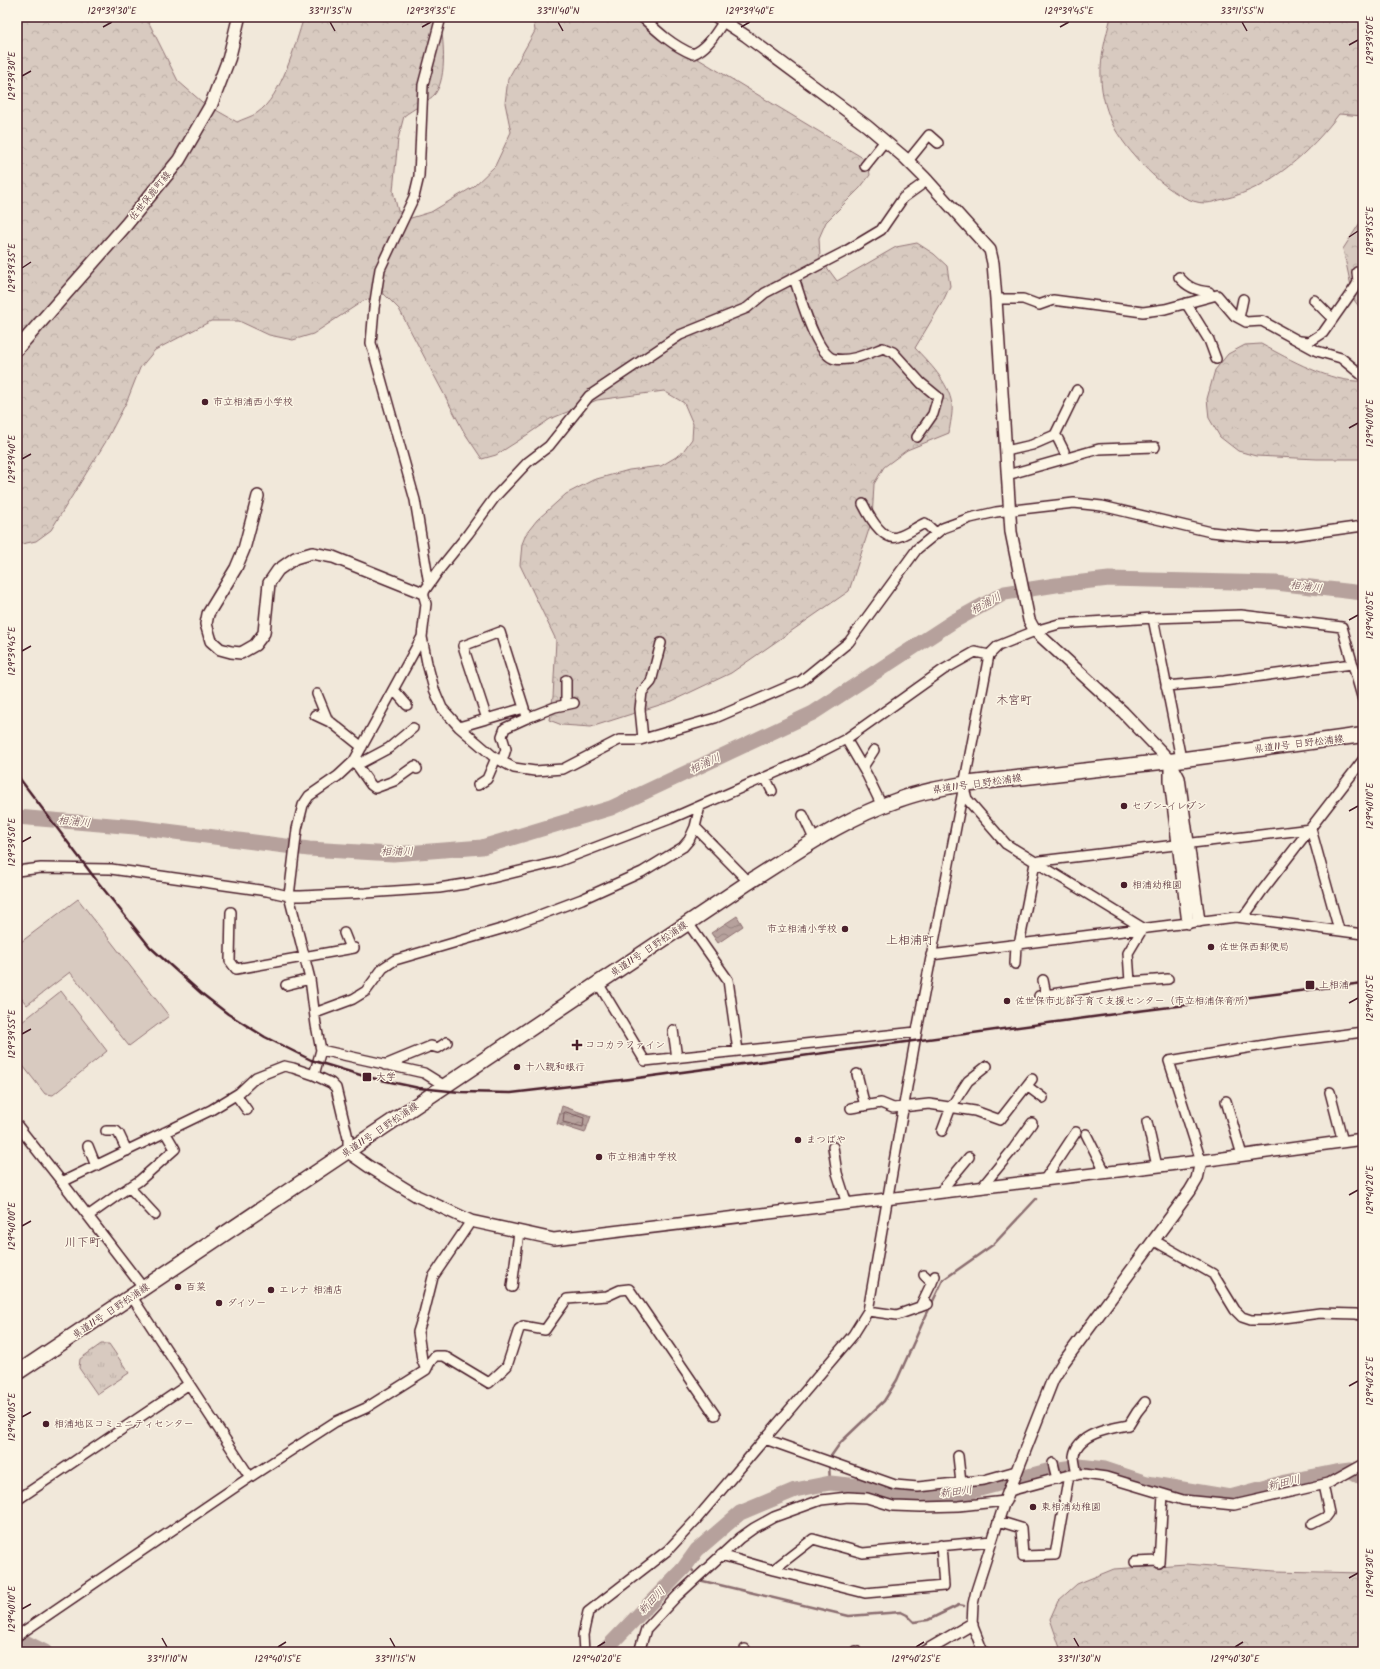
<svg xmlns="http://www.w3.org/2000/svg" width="1380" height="1669" font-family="Kalam,'Klee One',sans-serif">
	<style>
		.grass { fill: url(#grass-tufts); stroke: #917476 }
		.forest { fill: url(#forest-crowns); stroke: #917476 }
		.pitch { fill: #d8cac0; stroke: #917476 }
		.water { fill: url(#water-waves); stroke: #8b6d6f }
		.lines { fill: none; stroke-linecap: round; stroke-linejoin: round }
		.shore { stroke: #755358; stroke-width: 1 }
		.stream { stroke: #8b6d6f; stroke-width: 2.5 }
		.river { stroke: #b6a19c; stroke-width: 15 }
		.minor-casing { stroke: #4a1f2b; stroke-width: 12 }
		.tertiary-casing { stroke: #4a1f2b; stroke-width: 14 }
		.secondary-casing { stroke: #4a1f2b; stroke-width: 15 }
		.primary-casing { stroke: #4a1f2b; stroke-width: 17 }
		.minor { stroke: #fcf5e5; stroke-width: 9 }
		.tertiary { stroke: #fcf5e5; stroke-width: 11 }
		.secondary { stroke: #fcf5e5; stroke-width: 12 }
		.primary { stroke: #fcf5e5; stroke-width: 14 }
		.rail { stroke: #4a1f2b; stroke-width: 2.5 }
		.ticks { fill: none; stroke: #4a1f2b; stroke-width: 1.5 }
		.poi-dot { fill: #4a1f2b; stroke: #fcf5e5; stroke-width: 1.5 }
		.labels { text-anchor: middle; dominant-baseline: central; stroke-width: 3; stroke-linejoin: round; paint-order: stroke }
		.street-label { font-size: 10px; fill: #4a1f2b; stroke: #fcf5e5 }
		.poi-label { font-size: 10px; fill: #4a1f2b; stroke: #fcf5e5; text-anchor: start }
		.water-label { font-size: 11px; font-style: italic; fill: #704c53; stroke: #fcf5e5 }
		.quarter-label { font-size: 12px; fill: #4a1f2b; stroke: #fcf5e5 }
		.neatline { fill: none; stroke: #4a1f2b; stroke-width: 1.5 }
		.ticks-label { font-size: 10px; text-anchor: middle; fill: #4a1f2b }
	</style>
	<defs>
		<pattern id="grass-tufts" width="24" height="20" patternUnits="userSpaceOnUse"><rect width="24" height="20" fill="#d8cac0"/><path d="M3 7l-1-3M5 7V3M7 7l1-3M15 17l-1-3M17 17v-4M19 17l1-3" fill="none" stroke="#bbada5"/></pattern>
		<pattern id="forest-crowns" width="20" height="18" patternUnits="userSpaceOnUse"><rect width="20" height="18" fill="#d8cac0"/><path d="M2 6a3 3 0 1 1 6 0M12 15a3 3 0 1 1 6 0" fill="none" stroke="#bbada5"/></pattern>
		<pattern id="water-waves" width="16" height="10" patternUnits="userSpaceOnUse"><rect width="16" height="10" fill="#b6a19c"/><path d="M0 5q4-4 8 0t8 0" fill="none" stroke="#96837f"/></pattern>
	</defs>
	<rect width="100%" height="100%" fill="#f1e8da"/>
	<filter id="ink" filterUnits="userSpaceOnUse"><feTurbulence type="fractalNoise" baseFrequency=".025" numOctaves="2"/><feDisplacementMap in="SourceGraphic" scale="8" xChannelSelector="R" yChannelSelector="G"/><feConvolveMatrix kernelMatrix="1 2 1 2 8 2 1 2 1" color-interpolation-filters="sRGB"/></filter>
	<g filter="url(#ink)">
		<path class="grass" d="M101,1344H109L129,1373L97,1394L79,1368L80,1359Z"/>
		<path class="forest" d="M19,17H146L178,81L202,102L237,122C243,119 251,117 257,113C282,96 295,45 304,17H440C443,38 448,76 435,94C430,100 412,110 404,116L398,139L393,191L398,211L411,218L431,212L473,187L495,166L511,132L505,103L508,79L535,31L533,17H633L685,51L868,161L870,175L860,188L826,222L819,238L820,258L837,281L896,247L917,243L934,254L947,266L950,286L943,301L915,348C929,363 949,382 952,405C953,413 950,424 949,433L907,450L884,467L874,484L872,520L849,591L731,673L672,701L591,727L562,725L549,720L553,697L556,640L520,565L522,544L526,534L537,520L566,494L593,480L629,470L661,466L681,454L692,439L693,424L684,403L664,391L597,400L550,419L518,441L496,455L482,459L464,432L399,309L384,294L363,301L313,334L293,340L269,335L239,321H211L155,350L140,368L127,401L105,443L51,530L36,541L17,545V21Z
			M1111,17H1363V116L1339,114C1310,152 1271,188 1224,199C1218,200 1212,203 1206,203C1174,204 1130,155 1115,129C1107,114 1101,94 1101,77C1100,57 1106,36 1111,17Z
			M1363,218V312L1354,300L1343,249Z
			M1261,344C1289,359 1331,383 1363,381V459H1317L1256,456L1238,451L1220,437L1209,418L1207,399L1215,370L1228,354L1245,345Z
			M1186,1564L1275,1571L1363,1573V1652H1065L1060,1648L1050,1619L1058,1601L1077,1584L1114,1569Z"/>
		<path class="pitch" d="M78,899L169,1016L129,1046L70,972L27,1005L17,993V945Z
			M61,991L107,1051L53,1095L45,1094L17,1058V1026Z"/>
		<path class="water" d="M737,916L743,926L718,943L711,933Z
			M562,1106L591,1116L585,1133L557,1124Z"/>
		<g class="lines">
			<path class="shore" d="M566,1112L584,1118L583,1127L563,1122L564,1113Z"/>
			<path class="stream" d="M829,1459L841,1442L884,1401L897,1380L922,1324L943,1280L994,1244L1036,1199
				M829,1464L830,1483
				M687,1565L693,1571
				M703,1581L849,1616L901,1612L907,1615L914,1622L928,1620L959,1605L964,1606"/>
			<path class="river" d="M17,817L135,827L309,849L393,854L482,847L611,808L813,713L954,621L1005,593L1056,585L1109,579L1276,583L1363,593
				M17,1638L45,1652
				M603,1652L684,1568L697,1550L740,1513L795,1490L830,1483L869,1487L903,1497L965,1493L1047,1471L1079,1466L1105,1469L1147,1483L1230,1497L1285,1482L1335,1472L1350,1470L1363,1478"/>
			<g class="minor-casing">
				<path id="minor" d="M642,17C658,32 673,46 693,54C708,48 715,34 724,21
					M908,161L929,135L938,143
					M865,166L885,141
					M928,180L903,198L881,230L846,251L765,293L747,308L680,335L589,396L549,446L528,462L495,497L468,534L439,570L423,593L426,604L422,637L427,663L434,689L442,708L459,727L494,757L514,768L535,771L563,769L619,740H640L715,718L801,681L849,642L917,549L943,528L970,518L996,512L1074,503L1102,506L1211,532L1258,537H1283L1363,526
					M1179,277C1187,287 1196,291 1209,292V295
					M794,278C800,295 816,356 835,359C851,362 869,353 883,348L893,352L921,383L938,397L933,414L917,437
					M996,299H1023L1039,305L1053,300L1143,312L1165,309L1217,295L1235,316L1246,322L1262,321L1317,351L1341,358L1363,376
					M1314,300L1333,319
					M1186,303L1209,340L1216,359
					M1239,318L1243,299
					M1300,341L1309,342L1323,333L1356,286L1358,282L1357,272
					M1055,435L1058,439L1064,451
					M1006,451L1032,445L1055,435L1077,390
					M1007,475L1099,449L1155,447
					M863,504C868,514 882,541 897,537C906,535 916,527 925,523L936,533
					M429,584L415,500L371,343L374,308L380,269L414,197L419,176L423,85L441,17
					M1153,618L1181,759
					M1166,686L1224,681L1352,664
					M394,690L407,705
					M317,694L328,721
					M566,704V680
					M526,713L527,718L555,707L574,703
					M315,715L332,723L362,747
					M459,727L524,708L500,632L463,646L487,719
					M643,739L640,709L642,692L651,682L661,643
					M846,739L867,775L882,806
					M354,761L371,785L375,788L394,781L415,766L417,769
					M502,761L506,749L502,736L505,728L527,718
					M357,765L389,748L413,728
					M863,767L874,750
					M765,777L772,791
					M478,785L487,779L496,758
					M964,788L967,799L1006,844L1143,928
					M803,815L815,841
					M695,827L700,806
					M1311,829L1339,930
					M1035,863L1040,861L1311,829
					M17,871L41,868L111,869L267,891L289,896H301L366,893L439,888L471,883L557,862L670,819L809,758L846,739L943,670L975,652L989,655
					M231,912L230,961L236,969L354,948
					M1243,918L1262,891L1363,760
					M688,923L728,980L738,1051
					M1143,928L1128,953L1130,982L1168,979
					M344,933L350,948
					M1019,945L1035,863
					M931,955L1236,917L1363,934
					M1015,964L1016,945
					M1043,980L1046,995
					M598,983L645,1061L916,1032
					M286,985L310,979
					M1039,996L1130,982
					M315,1013L353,999L366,991L383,968L395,960L508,927L582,899L642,872L683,847L689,840L695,827L749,882
					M673,1030L677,1058
					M321,1050L424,1073L445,1086
					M385,1065L431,1046L438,1048L447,1042
					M857,1074L865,1106
					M1027,1086L1043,1098
					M1330,1092L1343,1142
					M236,1095L247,1110
					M1226,1101L1242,1155
					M851,1108L881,1103L893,1108L929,1104L975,1111L1000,1120L1032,1079
					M1147,1122L1157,1166
					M17,1125L62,1182
					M106,1131H116L119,1134L127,1151
					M942,1131L951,1107L968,1081L987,1066
					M1086,1134L1105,1172
					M88,1146L96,1166
					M833,1147L837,1173L847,1204
					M348,1152V1138L336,1088L331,1083L314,1075L321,1050L316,1025L310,979L289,896L297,829L303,805L309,796L338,776L354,761L422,637
					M1201,1161L1169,1061L1277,1043L1363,1032
					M1045,1179L1076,1132
					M129,1187L155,1215
					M982,1187L1014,1148L1032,1123
					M940,1192L969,1157
					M88,1216L119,1194L139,1181L175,1149L165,1132
					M1153,1240L1213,1274L1235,1310L1242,1317L1251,1320H1268L1320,1313L1356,1314L1363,1316
					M924,1275L932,1283
					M512,1287L519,1232
					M144,1289L62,1182L211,1110L239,1093L256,1077L284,1066L293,1068L314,1075
					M132,1297L250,1477
					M920,1307L935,1276
					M868,1311L897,1315L928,1304
					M426,1370L422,1360L418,1332L424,1313L433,1277L471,1221
					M765,1439L895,1485L918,1487L984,1480L1016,1471
					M958,1456L961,1483
					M1053,1463L1057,1479
					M1077,1475C1076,1469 1074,1461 1074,1456C1077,1433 1112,1428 1129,1425L1137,1412L1145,1402
					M1009,1491L1069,1475L1084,1474L1106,1477L1183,1500L1234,1505L1329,1483L1363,1464
					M17,1500L189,1384
					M998,1521L1021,1528L1023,1556L1055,1555L1069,1475
					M1312,1524L1326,1517L1329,1513L1323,1485
					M721,1555L773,1570L813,1539L863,1553L992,1541
					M1135,1562L1159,1561
					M1159,1563L1163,1494
					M773,1570L865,1593L944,1586L941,1545
					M17,1636L250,1477L335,1422L366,1408L426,1370L430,1362L435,1356H444L489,1383L507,1366L519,1329L523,1326L545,1330L567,1299L607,1296L620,1290L629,1289L715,1415
					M856,1651V1652
					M584,1652L583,1635L588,1612L668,1550L695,1521L853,1335L868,1311L915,1041L989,655L998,646L1035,631L1059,624L1153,618L1241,615L1342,627L1363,700
					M639,1652L646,1629L677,1596L740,1538L754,1528L774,1517L821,1500L848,1497L867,1498L893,1506L921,1507L959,1506L1005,1501L976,1591L973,1604L972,1624L983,1652
					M745,1652V1649"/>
			</g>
			<g class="tertiary-casing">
				<path id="tertiary" d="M717,17L746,36L867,126L905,158L925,178L990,250L993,263L996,299L1011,532L1029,620L1035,631L1123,712L1170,761L1179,778L1199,921
					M258,496L244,549L236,568L208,614L206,624L211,641L220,649L231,652L241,653L255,645L264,633L269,583L278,570L295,558L312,553L333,557L423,593
					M1170,761V780L1188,923
					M348,1152L368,1166L417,1196L471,1221L554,1239L1201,1161L1363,1139
					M1005,1501L1053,1379L1063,1363L1190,1191L1197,1179L1201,1161
					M924,1652L972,1624"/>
			</g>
			<g class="secondary-casing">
				<path id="secondary" d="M17,349L126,225L179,160L211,105L229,58L239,17"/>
			</g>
			<g class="primary-casing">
				<path id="primary" d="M17,1373L749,882C797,852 844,818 898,800C919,792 941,788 963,784L1170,761L1363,735"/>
			</g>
			<use href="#minor" class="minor"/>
			<use href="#tertiary" class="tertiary"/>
			<use href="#secondary" class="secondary"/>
			<use href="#primary" class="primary"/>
			<path class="rail" d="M17,775L97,881L150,947L201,993L228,1014L265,1037L311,1060L367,1077L419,1088L460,1092L511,1093L630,1079L1130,1012L1363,983"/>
		</g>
	</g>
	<path class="ticks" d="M330,22L335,31M558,22L563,31M1242,22L1247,31M103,27L112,22M422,27L431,22M741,27L750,22M1060,27L1069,22M1349,45L1358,40M22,76L31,71M1349,237L1358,231M22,268L31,262M1349,428L1358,423M22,459L31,454M1349,620L1358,615M22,651L31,646M1349,811L1358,806M22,842L31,837M1349,1003L1358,998M22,1034L31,1029M1349,1195L1358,1190M22,1226L31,1221M1349,1386L1358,1381M22,1417L31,1412M1349,1578L1358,1573M22,1609L31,1604M162,1638L167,1647M390,1638L395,1647M1074,1638L1079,1647M278,1647L286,1642M597,1647L605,1642M916,1647L924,1642M1235,1647L1243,1642"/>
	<g class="poi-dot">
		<circle cx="205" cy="402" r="4"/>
		<circle cx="1124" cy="806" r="4"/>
		<circle cx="1124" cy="885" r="4"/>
		<circle cx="845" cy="929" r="4"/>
		<circle cx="1211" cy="947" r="4"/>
		<rect x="1305" y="980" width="10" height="10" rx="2"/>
		<circle cx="1007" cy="1001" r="4"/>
		<path d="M575 1039h4v4h4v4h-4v4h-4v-4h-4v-4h4z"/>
		<circle cx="517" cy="1067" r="4"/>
		<rect x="362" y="1072" width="10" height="10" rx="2"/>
		<circle cx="798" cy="1140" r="4"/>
		<circle cx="599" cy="1157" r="4"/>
		<circle cx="178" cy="1287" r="4"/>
		<circle cx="271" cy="1290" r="4"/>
		<circle cx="219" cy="1303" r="4"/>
		<circle cx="46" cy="1424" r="4"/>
		<circle cx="1033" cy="1507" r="4"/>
	</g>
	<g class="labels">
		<g class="street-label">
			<text transform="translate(150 196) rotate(-51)">佐世保鹿町線</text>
			<text transform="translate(1299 744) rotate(-7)">県道11号 日野松浦線</text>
			<text transform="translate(977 784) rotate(-8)">県道11号 日野松浦線</text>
			<text transform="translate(649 949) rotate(-34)">県道11号 日野松浦線</text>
			<text transform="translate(380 1130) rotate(-34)">県道11号 日野松浦線</text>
			<text transform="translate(111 1311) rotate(-34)">県道11号 日野松浦線</text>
		</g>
		<g class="poi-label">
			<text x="213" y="402">市立相浦西小学校</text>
			<text x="1132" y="806">セブン-イレブン</text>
			<text x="1132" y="885">相浦幼稚園</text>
			<text x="837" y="929" text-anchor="end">市立相浦小学校</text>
			<text x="1219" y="947">佐世保西郵便局</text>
			<text x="1319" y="985">上相浦</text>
			<text x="1015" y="1001">佐世保市北部子育て支援センター（市立相浦保育所）</text>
			<text x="585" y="1045">ココカラファイン</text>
			<text x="525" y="1067">十八親和銀行</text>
			<text x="376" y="1077">大学</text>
			<text x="806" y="1140">まつばや</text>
			<text x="607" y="1157">市立相浦中学校</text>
			<text x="186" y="1287">百菜</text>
			<text x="279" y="1290">エレナ 相浦店</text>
			<text x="227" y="1303">ダイソー</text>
			<text x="54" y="1424">相浦地区コミュニティセンター</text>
			<text x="1041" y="1507">東相浦幼稚園</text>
		</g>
		<g class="water-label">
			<text transform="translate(1306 587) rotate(7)">相浦川</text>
			<text transform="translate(986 604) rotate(-29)">相浦川</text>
			<text transform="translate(705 764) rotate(-25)">相浦川</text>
			<text transform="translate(74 822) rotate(5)">相浦川</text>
			<text transform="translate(397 852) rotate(-1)">相浦川</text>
			<text transform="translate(1284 1483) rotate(-13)">新田川</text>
			<text transform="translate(956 1492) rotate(-7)">新田川</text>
			<text transform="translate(652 1601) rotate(-46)">新田川</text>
		</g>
		<g class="quarter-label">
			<text x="1014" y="700">木宮町</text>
			<text x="910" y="940">上相浦町</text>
			<text x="83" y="1242">川下町</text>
		</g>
	</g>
	<rect width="1380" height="1669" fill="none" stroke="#fcf5e5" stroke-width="44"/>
	<rect x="22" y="22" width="1336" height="1625" class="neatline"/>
	<g class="ticks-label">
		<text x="112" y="14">129°39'30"E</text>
		<text x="330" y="14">33°11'35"N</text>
		<text x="431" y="14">129°39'35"E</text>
		<text x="558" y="14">33°11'40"N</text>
		<text x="750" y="14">129°39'40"E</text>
		<text x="1069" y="14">129°39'45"E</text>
		<text x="1242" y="14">33°11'55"N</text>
		<text transform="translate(1369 40) rotate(-90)" y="4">129°39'50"E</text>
		<text transform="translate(11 76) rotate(-90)" y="4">129°39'30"E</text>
		<text transform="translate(1369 231) rotate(-90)" y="4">129°39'55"E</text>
		<text transform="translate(11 268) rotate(-90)" y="4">129°39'35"E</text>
		<text transform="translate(1369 423) rotate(-90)" y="4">129°40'00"E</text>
		<text transform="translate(11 459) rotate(-90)" y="4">129°39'40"E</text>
		<text transform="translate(1369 615) rotate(-90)" y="4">129°40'05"E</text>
		<text transform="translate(11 651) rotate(-90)" y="4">129°39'45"E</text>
		<text transform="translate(1369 806) rotate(-90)" y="4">129°40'10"E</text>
		<text transform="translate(11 842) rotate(-90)" y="4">129°39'50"E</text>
		<text transform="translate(1369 998) rotate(-90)" y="4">129°40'15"E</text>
		<text transform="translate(11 1034) rotate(-90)" y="4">129°39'55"E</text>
		<text transform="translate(1369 1190) rotate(-90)" y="4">129°40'20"E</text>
		<text transform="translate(11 1226) rotate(-90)" y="4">129°40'00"E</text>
		<text transform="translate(1369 1381) rotate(-90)" y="4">129°40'25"E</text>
		<text transform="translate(11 1417) rotate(-90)" y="4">129°40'05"E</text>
		<text transform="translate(1369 1573) rotate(-90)" y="4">129°40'30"E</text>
		<text transform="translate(11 1609) rotate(-90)" y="4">129°40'10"E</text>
		<text x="167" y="1662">33°11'10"N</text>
		<text x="278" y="1662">129°40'15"E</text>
		<text x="395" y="1662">33°11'15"N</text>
		<text x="597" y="1662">129°40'20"E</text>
		<text x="916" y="1662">129°40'25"E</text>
		<text x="1079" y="1662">33°11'30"N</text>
		<text x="1235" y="1662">129°40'30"E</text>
	</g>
</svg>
